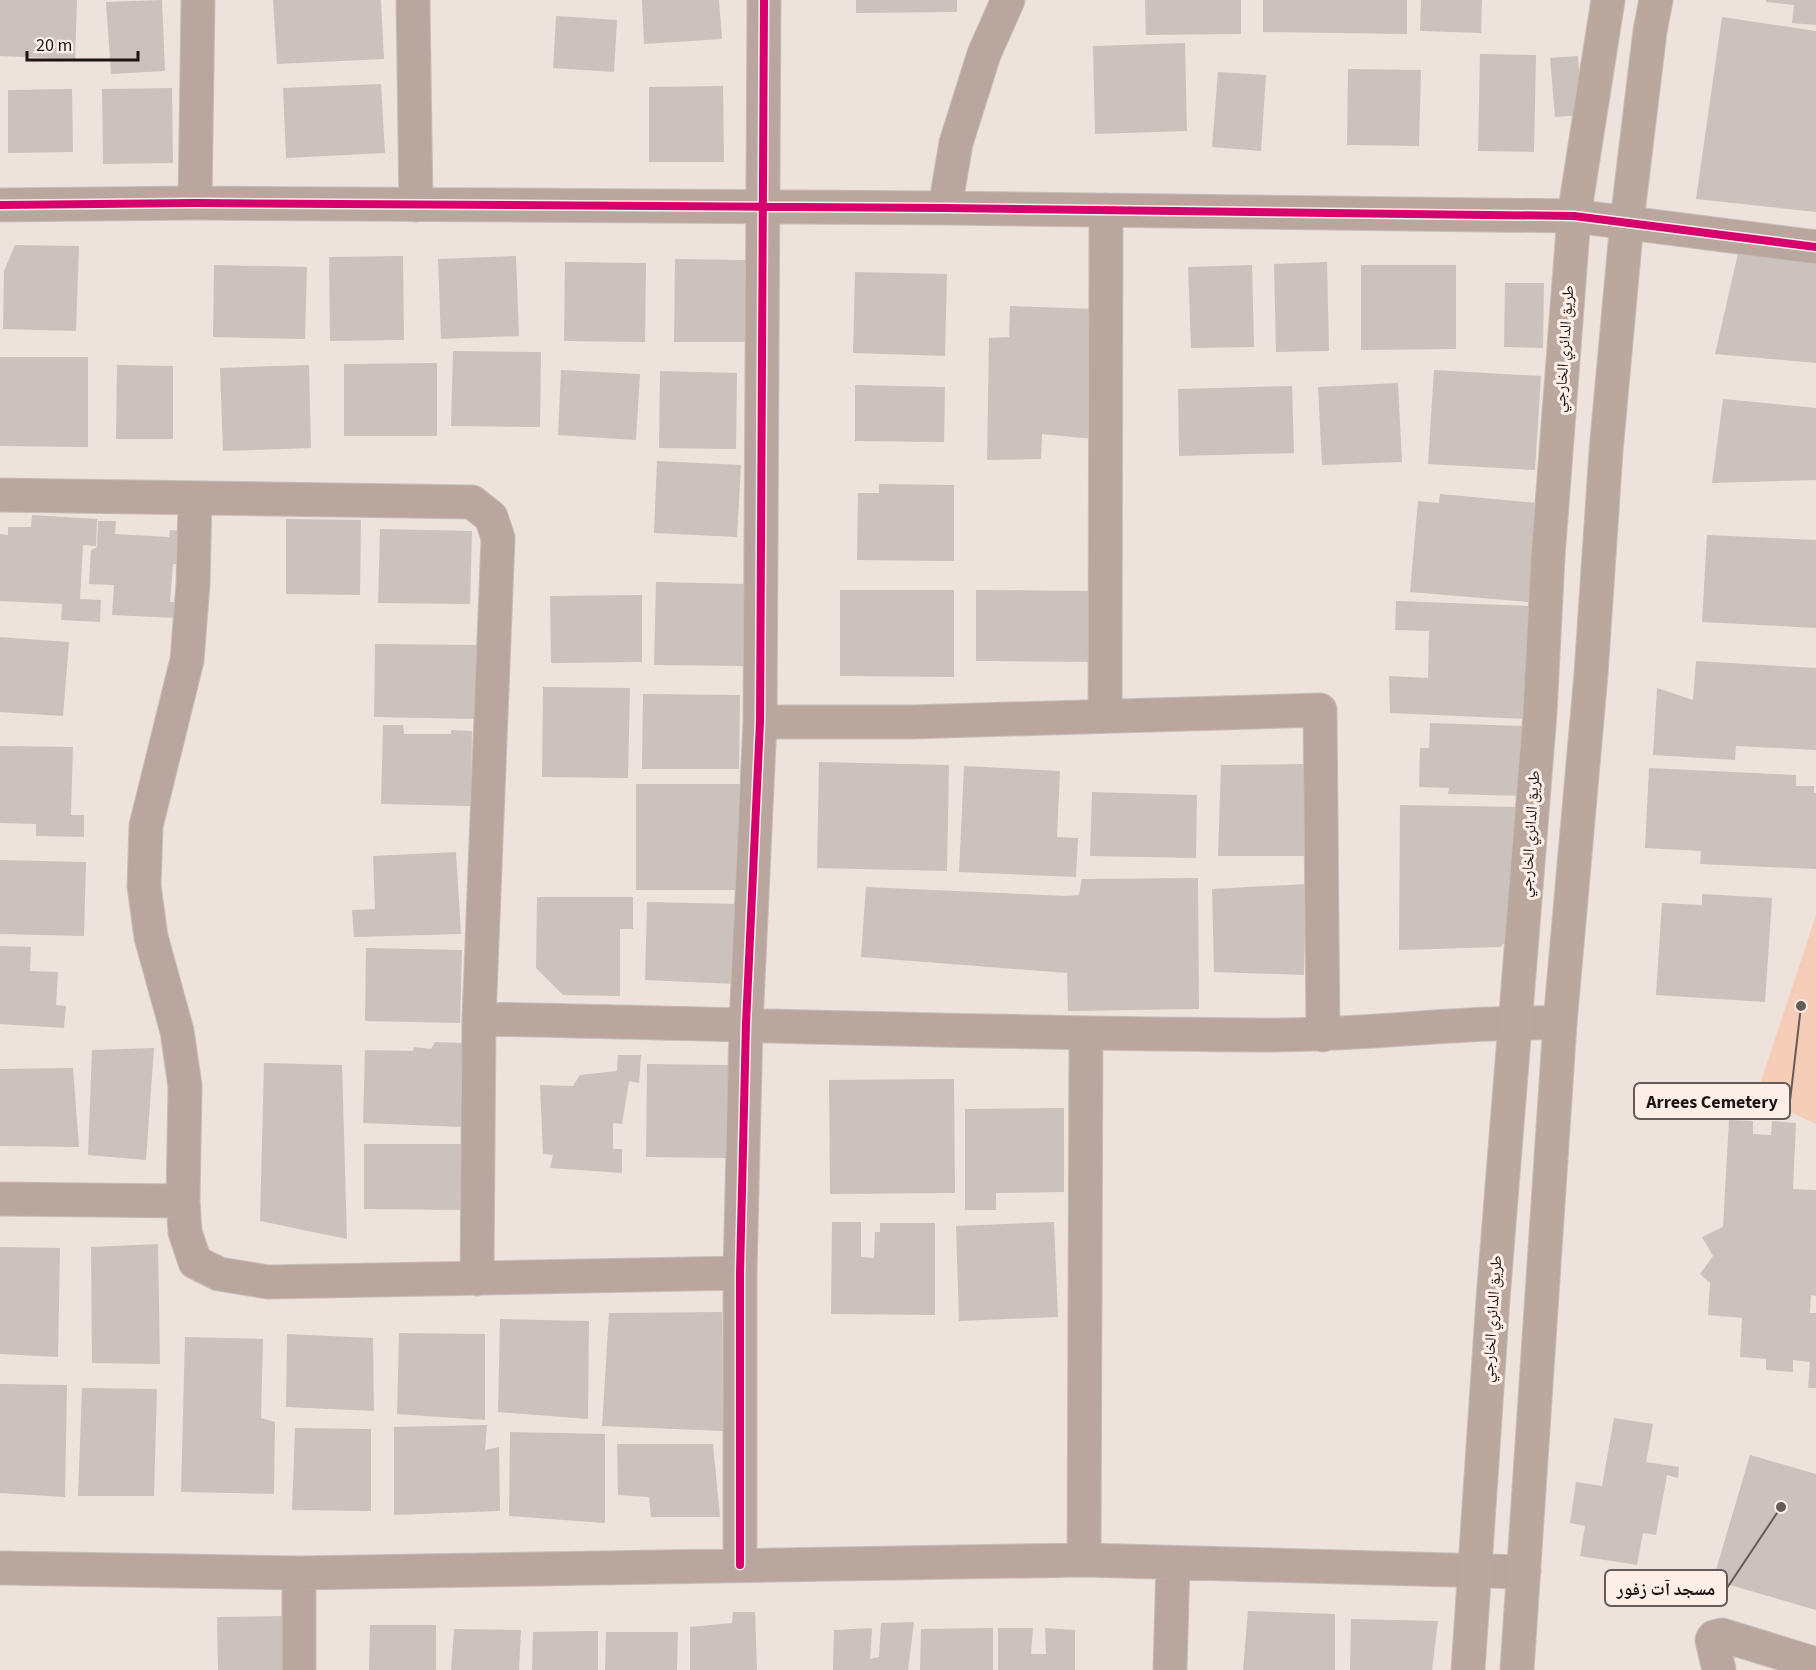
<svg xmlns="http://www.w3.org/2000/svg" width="1816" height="1670" font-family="'Source Sans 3','Noto Naskh Arabic',sans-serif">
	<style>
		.green { fill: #f6cdb8 }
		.building { fill: #cbc2bd }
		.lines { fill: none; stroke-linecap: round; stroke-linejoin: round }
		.street-casing { stroke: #c7beb9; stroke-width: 35 }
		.primary-casing { stroke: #c7beb9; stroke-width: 35 }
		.street { stroke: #b9a79f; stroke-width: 33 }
		.primary { stroke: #baa79e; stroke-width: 33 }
		.cycleway-casing { stroke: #fdeee8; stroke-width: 11 }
		.cycleway { stroke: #d6006c; stroke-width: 8 }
		.labels { text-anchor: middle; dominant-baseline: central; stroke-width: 6; stroke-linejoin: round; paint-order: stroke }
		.street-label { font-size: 16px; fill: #1c1410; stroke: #fdeee8 }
		.leader { fill: none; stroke: #665c57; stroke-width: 2 }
		.callout-dot { fill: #665c57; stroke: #fdeee8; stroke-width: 2 }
		.callout { fill: #fdeee8; stroke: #665c57; stroke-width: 2 }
		.callout-label { font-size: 18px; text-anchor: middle; font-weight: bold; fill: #1c1410 }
	</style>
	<rect width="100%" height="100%" fill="#eee2dc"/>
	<path class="green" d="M1816,915V1124L1756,1096Z"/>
	<path class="building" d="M0,0H77L75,59L0,56Z
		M162,0L165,71L111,74L106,2Z
		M273,0H381L384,59L277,64Z
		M642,0H719L722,39L644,44Z
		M856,0H957V12L856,13Z
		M1145,0H1241V34L1146,35Z
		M1263,0H1407V34L1263,32Z
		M1421,0H1482L1481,33L1420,31Z
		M1766,0H1816V25L1792,23L1794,5L1766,2Z
		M556,16L617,20L614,72L553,68Z
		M1722,17L1816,31V212L1696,199Z
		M1185,43L1187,131L1095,134L1093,46Z
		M1480,54L1536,55L1534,152L1478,151Z
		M1578,56L1583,115L1555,117L1550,58Z
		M1348,69L1421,70L1419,146L1347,145Z
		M1218,72L1266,75L1261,151L1212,147Z
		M381,84L385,153L286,158L283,88Z
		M723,86L724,162H649V87Z
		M172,88L173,163L103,164L102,89Z
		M72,89L73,152L8,153V90Z
		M15,245L79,246L76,331L3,329L4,271Z
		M1739,249L1816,260V363L1715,354Z
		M403,256L404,340L330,341L329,257Z
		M516,256L519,336L441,339L438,259Z
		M675,259L748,260V342H674Z
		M565,262L646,263L645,342L564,341Z
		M1327,262L1329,351L1276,352L1274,264Z
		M214,265L307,267L305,339L213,337Z
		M1252,265L1254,347L1191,348L1188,267Z
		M1361,265H1456V349L1361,350Z
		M855,272L947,274L945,356L853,353Z
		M1505,283H1544L1543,348L1504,347Z
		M1010,306L1096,309L1093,439L1042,434L1041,459L987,460L989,338L1009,337Z
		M453,351L541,352L540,427L451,426Z
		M0,357H88V447L0,446Z
		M437,363V436H344V364Z
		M117,365L173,366V439H116Z
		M309,365L311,448L223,451L220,368Z
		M561,370L640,374L636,440L558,435Z
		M1434,370L1541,376L1535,470L1428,464Z
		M660,371L737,373L736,449L659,448Z
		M1398,383L1402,462L1322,465L1318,387Z
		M855,385L945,387L944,442L855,441Z
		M1292,386L1294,453L1179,456L1178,389Z
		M1723,399L1816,408V480L1712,483Z
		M657,461L741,465L737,537L654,533Z
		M879,484L954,485V561L857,560L858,493H879Z
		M1440,494L1549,504L1540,603L1410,592L1418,501L1439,503Z
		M32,515L97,519L96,546L83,545L80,599L101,600L100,622L61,620L62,604L0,601V534L8,535V527H31Z
		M286,519L361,520L360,595L286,594Z
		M98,521H116L115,534L169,537L170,530L184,531L182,565L173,564L170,602H177L176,618L112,615L114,585L89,584L91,550L97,547Z
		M380,529L472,531L470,604L378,603Z
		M1707,535L1816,540V628L1702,622Z
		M656,582L747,584L746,666L654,665Z
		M840,590H954V677L840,676Z
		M976,590L1097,591L1096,662L976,661Z
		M642,595V662L551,663L550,596Z
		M1396,601L1532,606L1528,719L1390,713L1389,676L1428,678L1429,631L1395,630Z
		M0,637L69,642L63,716L0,712Z
		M375,644L477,645L476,719L374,717Z
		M1696,661L1816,668V750L1736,746L1735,760L1653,755L1657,688L1693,700Z
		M543,687L630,688L628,778L542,777Z
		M643,694L740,695L739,769H642Z
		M1430,723L1528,726L1526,796L1448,794L1449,788L1419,787L1420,748H1429Z
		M383,725H403L404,734H451V730L472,731L471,806L381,804Z
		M0,746L73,747L71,815H84V837L36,836V824L0,823Z
		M819,762L949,765L947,871L817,868Z
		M1306,764L1311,856H1218L1221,765Z
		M964,766L1060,771L1057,837L1078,838L1076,877L959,872Z
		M1649,768L1796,775V786H1814V793H1816V869L1700,864L1701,851L1645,848Z
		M636,784H741V890H636Z
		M1092,792L1197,795L1196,858L1090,856Z
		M1400,805L1522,807L1517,926L1501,947L1399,950Z
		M456,852L461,934L354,937L352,910L375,909L373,856Z
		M0,860L86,862L84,936L0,934Z
		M1198,878L1199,1009L1068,1011L1067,973L861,957L866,887L1066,896L1079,895L1082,879Z
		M1306,884L1304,975L1214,972L1212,889Z
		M1702,894L1772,898L1765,1002L1656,995L1662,903L1702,905Z
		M537,897H633V929H620V996L563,995L536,968Z
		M647,902L737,904L735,984L645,980Z
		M0,946L31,947L30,971L58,972L56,1005L66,1006L64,1028L0,1024Z
		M366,948L462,950L460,1023L365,1021Z
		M435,1042L464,1043L462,1127L363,1123L365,1050L413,1051L414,1047L431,1049Z
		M154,1048L146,1160L88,1155L92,1050Z
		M618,1055H641L639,1083L629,1081L622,1124L613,1123V1149H622V1173L550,1168L553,1155L543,1154L540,1085L573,1086L580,1075L617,1071Z
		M264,1063L342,1065L347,1239L260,1221Z
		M647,1064L729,1065L727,1158L646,1157Z
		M73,1068L79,1147L0,1146V1069Z
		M954,1079L955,1193L830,1194L829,1080Z
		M1064,1108V1192L996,1193V1210H965V1109Z
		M1729,1120L1753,1121V1134L1771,1135L1772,1121L1796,1123L1793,1189L1816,1190V1296L1811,1295L1810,1313H1816V1388H1808L1810,1362L1793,1360V1372L1766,1370V1359L1740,1357L1742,1318L1708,1315L1710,1283L1700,1274L1713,1256L1702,1237L1723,1227Z
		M364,1144H465L464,1210L364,1209Z
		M832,1222H861V1257L874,1258L875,1232H880V1223H935V1315L831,1314Z
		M1054,1222L1058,1317L959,1321L956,1226Z
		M158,1244L160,1364L92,1363L91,1247Z
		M0,1247L60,1248L58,1357L0,1354Z
		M722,1312L723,1431L602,1426L609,1313Z
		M500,1319L589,1321L588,1419L498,1412Z
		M399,1333L485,1334V1420L397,1414Z
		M287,1334L373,1338L374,1411L286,1407Z
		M185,1337L263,1339L261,1418L275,1422L274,1494L181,1492Z
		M0,1384L67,1385L65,1497L0,1493Z
		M82,1388L157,1389L154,1496H78Z
		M1614,1418L1653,1424L1646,1462L1679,1467L1678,1478L1667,1475L1656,1535L1643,1533L1637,1565L1580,1556L1585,1526L1570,1523L1576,1482L1602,1486Z
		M487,1425L485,1450L499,1447L500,1511L394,1515V1427Z
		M295,1428L371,1429V1511L292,1510Z
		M510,1432L605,1434V1523L509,1516Z
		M617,1444H713L720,1517H651L649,1497L618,1495Z
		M1750,1455L1816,1474V1610L1713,1580Z
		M1248,1611L1335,1614V1670H1243Z
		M733,1612H755L757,1670H690V1627L732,1623Z
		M287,1616V1670H218L217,1617Z
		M1351,1619L1438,1621L1432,1670H1350Z
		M914,1622L908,1670H833L834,1630L872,1628L870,1659L879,1657L881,1623Z
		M370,1625H436V1670H369Z
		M993,1628V1670H920L921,1629Z
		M998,1628H1033L1031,1654H1046L1045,1628L1075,1630V1670H998Z
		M454,1629L521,1630L519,1670H451Z
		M598,1631V1670H532L533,1632Z
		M606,1632H678L677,1670H605Z"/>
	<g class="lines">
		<g class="street-casing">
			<path id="street" d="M413,0L416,205
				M195,203L198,0
				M0,205L195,203L945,208L1574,216L1816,247
				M945,208L956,143L984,54L1008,0
				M0,495L472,502L491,517L498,538L479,1019L477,1279
				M195,499L193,584L187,660L146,826L144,886L151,937L177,1031L185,1086L183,1201L185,1232L195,1262L219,1274L268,1282L740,1273
				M1105,716L1106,210
				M760,722H911L1320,710L1323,1035
				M479,1019C743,1024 1008,1034 1272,1035C1369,1035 1464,1021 1560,1023
				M0,1199L183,1201
				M1084,1560L1086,1034
				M740,1565V1273L746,1024L760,722L764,0
				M0,1568L299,1573L1084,1560L1524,1572
				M299,1573V1670
				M1170,1670L1173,1563
				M1719,1670L1712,1640L1714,1637L1722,1635L1816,1664"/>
		</g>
		<g class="primary-casing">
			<path id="primary" d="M1468,1670L1493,1299L1540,713L1548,557L1574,216L1608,0
				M1517,1670L1560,1023L1591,674L1606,451L1627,221L1650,31L1656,0"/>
		</g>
		<use href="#street" class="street"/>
		<use href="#primary" class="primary"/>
		<g class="cycleway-casing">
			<path id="cycleway" d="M0,205L195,203L945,208L1574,216L1816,247
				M740,1565V1273L746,1024L760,722L764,0"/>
		</g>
		<use href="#cycleway" class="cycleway"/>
	</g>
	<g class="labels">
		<g class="street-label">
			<text transform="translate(1564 349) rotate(-86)">طريق الدائري الخارجي</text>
			<text transform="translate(1530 834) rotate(-86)">طريق الدائري الخارجي</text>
			<text transform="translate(1492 1319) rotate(-86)">طريق الدائري الخارجي</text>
		</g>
	</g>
	<path class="leader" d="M1801 1006L1790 1101M1781 1507L1727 1588"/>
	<g class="callout-dot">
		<circle cx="1801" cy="1006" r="6"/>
		<circle cx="1781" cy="1507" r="6"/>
	</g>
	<g class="callout">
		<rect x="1634" y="1083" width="156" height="36" rx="6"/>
		<rect x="1605" y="1570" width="122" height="36" rx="6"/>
	</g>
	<g class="callout-label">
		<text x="1712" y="1108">Arrees Cemetery</text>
		<text x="1666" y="1595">مسجد آت زفور</text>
	</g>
	<path d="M27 51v9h111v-9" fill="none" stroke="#1c1410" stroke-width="3"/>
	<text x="36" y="51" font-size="18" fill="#1c1410" stroke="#fdeee8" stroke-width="4.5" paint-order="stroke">20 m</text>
</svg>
